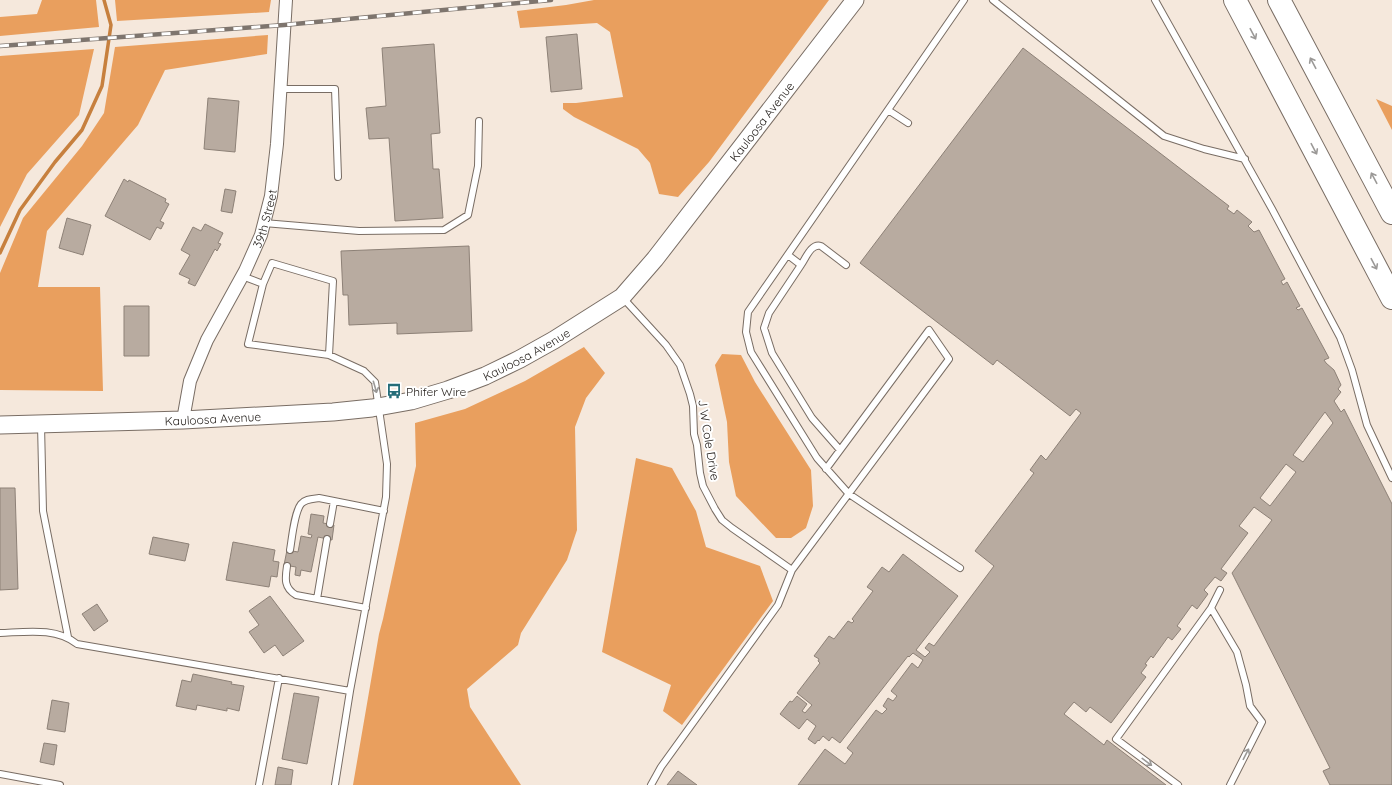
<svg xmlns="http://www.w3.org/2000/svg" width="1392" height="785" font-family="Quicksand,sans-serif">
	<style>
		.forest { fill: #e99f5e }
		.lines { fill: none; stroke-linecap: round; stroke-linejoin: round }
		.stream { stroke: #c7803e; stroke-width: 3.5 }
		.building { fill: #b8aba0; stroke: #8d8177; fill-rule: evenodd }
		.lane-casing { stroke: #796d64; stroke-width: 8 }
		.street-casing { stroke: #796d64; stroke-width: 14 }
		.secondary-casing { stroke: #796d64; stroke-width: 19 }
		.highway-casing { stroke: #796d64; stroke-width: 24 }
		.lane { stroke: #fff; stroke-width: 6 }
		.street { stroke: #fff; stroke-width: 12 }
		.secondary { stroke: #fff; stroke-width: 17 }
		.highway { stroke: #fff; stroke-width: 22 }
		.rail-casing { stroke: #7e756e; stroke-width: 4.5 }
		.rail { stroke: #fff; stroke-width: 3; stroke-dasharray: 9; stroke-linecap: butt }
		.oneway { stroke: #9b9997 }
		.labels { text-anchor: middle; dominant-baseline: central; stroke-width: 4; stroke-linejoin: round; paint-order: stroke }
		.street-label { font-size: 12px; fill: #211c18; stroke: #fff }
		.poi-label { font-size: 12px; fill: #211c18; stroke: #fff; text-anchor: start }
	</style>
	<rect width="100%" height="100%" fill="#f5e8dc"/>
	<path class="forest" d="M42,0H96L99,27L0,36V17L37,14Z
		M115,0H271L269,12L117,21Z
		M594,0H829L709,162L678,197L659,194L650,163L638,149L574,117L563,109V103H576L623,97L610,32L597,23L520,28L517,11L566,5Z
		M268,35L267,54L165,70L138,125L47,231L38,287H100L103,391L0,390V273L23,218L82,146L104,113L115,47Z
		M94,49L79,115L27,174L0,227V56Z
		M1376,99L1392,106V130Z
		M584,347L605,373L586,398L575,427L577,530L567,560L521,633L518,645L467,689L470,707L521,785H353L379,634L383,619L416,466L415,423L465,409L525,381Z
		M722,354L741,355L755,382L811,470L813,506L806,528L791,538H776L736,496L729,462L727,422L715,365Z
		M636,458L672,468L696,511L706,547L760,566L773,601L682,725L663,711L671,685L602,652Z"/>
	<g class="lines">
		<path class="stream" d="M0,253L20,210L55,162L82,130L102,86L111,25L104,0"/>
	</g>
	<path class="building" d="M577,34L582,89L551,92L546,37Z
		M434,44L440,133L431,134L433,169H439L443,218L395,221L389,138L369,139L366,108L386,106L382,48Z
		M1023,48L1229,206L1227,209L1234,214L1237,210L1252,222L1248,226L1254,232L1259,230L1285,279L1281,281L1283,285L1287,282L1300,306L1296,308L1298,310L1302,308L1329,358L1324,360L1326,363L1334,370L1341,385L1338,389L1341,392L1334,401L1341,412L1344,409L1392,504V785H1330L1323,771L1330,768L1232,573L1272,520L1254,507L1239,526L1248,533L1221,569L1227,573L1221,581L1215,577L1204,590L1208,594L1197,609L1192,605L1177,626L1181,629L1172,640L1168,637L1153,658L1151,656L1145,664L1147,665L1141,673L1146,677L1111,723L1090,707L1086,712L1074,702L1064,714L1104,745L1107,740L1166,785H798L825,749L845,764L853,753L847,748L876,710L882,714L887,709L883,706L888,698L893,701L897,696L891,691L912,663L918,668L923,660L913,653L909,657L908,656L840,743L832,737L829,741L823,736L819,741L818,740L815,744L808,739L816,726L807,719L799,729L780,714L790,701L792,702L797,696L807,704L802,711L805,713L812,705L797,693L820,663L818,661L819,659L814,656L829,636L834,639L848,621L852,623L854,621L852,619L873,591L867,587L882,567L889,572L903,554L958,596L916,650L925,657L930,652L925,648L929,643L934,646L994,566L975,551L1034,473L1030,470L1041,455L1046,460L1081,413L1076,409L1070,416L997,360L993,365L860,263ZM1325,412L1333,423L1303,462L1293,455ZM1286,464L1296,472L1270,506L1260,498Z
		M208,98L239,101L235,152L204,149Z
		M124,179L128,182L129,180L166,199L165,202L169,204L160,221L164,223L161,229L157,227L150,240L105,216Z
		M225,189L236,191L232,213L221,211Z
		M67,218L91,225L83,255L59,248Z
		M205,224L223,233L218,243L221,244L217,251L215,249L195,286L188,283L190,279L179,274L190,255L181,250L193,227L201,231Z
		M469,246L472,331L397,334V323L349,325L348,295H343L341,251Z
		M124,306H149V356H124Z
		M0,488H15L18,589L0,590Z
		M311,514L324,516L323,523L334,525L332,540L318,537L311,572L301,570L300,576L295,575L296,567L284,565L287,550L298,552L301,536L311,538L312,535L308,534Z
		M153,537L189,544L185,561L149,554Z
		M233,542L275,550L273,561L279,562L277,577L271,576L269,587L226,580Z
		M270,596L304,641L283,656L275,645L264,653L249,632L259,625L249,611Z
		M97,604L108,621L94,631L82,614Z
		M193,674L232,682L231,684L244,686L239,711L227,708V711L197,705L196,710L176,706L182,680L191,682Z
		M294,693L319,697L307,764L282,759Z
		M52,700L69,703L65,732L47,729Z
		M44,743L57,745L54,765L40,762Z
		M278,767L293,770L291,785H275Z
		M678,771L697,785H667Z"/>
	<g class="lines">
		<g class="lane-casing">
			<path id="lane" d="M993,0L1164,136L1204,149L1245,159
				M1155,0L1272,209L1340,337L1352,370L1367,425L1392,478
				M281,89H335L338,177
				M888,110L908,123
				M264,223L359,231L444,230L468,215L478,166L479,121
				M788,255L801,265L769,313L764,328L772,353L812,418L840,450
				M801,265C806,258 811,243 821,246L846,265
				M242,276L263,284L248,344L329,355L364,371L375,382L387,464L386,497L350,691L335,785
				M263,284L272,263L333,281L329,355
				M623,298L666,345L680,365L690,394L693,406L694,434L697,445L700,473L703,486L715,509L722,520L732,528L792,570
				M41,425L43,511L68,637
				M330,524L334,501
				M290,550C292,539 294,513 301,504C305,499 312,499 319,498L384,511
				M287,566C285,579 284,588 296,595L366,608
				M960,568L849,494L817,458L751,352L746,332L748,312L964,0
				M1220,590L1211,608L1237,652L1246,685L1250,706L1262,722L1230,785
				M317,599L327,539
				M0,633C26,632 56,627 77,644L350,691
				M0,774L60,785
				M259,785L279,678
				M651,785L661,767L778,605L792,570L949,359L929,330L826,469
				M1178,785L1116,739L1211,608"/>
		</g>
		<g class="street-casing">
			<g id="street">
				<path id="s1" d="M183,420L190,381L207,340L245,271L261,235L271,196L277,144L286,0"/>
			</g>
		</g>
		<g class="secondary-casing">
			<g id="secondary">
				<path id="s2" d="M0,425L183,420L333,412L372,408L411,401L448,390L485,376L520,359L554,340L622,297L655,259L855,0"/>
			</g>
		</g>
		<g class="highway-casing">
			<path id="highway" d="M1235,0L1392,298
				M1279,0L1392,213"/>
		</g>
		<use href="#lane" class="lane"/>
		<use href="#street" class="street"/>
		<use href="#secondary" class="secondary"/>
		<use href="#highway" class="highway"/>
		<g class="rail-casing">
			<path id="rail" d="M0,46L284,25L551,0"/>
		</g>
		<use href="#rail" class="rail"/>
	</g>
	<defs><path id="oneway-shaft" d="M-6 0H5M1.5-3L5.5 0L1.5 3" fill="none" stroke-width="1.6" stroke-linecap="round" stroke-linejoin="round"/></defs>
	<g class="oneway">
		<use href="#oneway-shaft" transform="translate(1253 34) rotate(62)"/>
		<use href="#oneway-shaft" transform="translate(1313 63) rotate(-118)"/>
		<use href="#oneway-shaft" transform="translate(1314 149) rotate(62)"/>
		<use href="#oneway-shaft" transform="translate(1374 178) rotate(-118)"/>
		<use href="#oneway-shaft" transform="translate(1374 264) rotate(62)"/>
		<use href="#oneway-shaft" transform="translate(375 387) rotate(74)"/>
		<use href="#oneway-shaft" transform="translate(1246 754) rotate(-63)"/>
		<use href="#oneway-shaft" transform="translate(1147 762) rotate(37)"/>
	</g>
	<defs>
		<g id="bus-bare" transform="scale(1.2)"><path d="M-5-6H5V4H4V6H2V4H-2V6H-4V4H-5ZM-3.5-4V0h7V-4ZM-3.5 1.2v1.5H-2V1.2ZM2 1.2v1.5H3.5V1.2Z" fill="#246c78" stroke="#fff" stroke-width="2.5" paint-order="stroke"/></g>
	</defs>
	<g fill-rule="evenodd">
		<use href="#bus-bare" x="394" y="391"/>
	</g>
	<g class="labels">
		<g class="street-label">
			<text stroke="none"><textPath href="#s2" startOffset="873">Kauloosa Avenue</textPath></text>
			<text stroke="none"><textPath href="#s1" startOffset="219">39th Street</textPath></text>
			<text stroke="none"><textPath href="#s2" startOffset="537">Kauloosa Avenue</textPath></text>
			<text stroke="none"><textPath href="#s2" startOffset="213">Kauloosa Avenue</textPath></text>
			<text transform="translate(709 440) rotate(81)">J W Cole Drive</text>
		</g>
		<g class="poi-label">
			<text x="406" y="391">Phifer Wire</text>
		</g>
	</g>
</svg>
